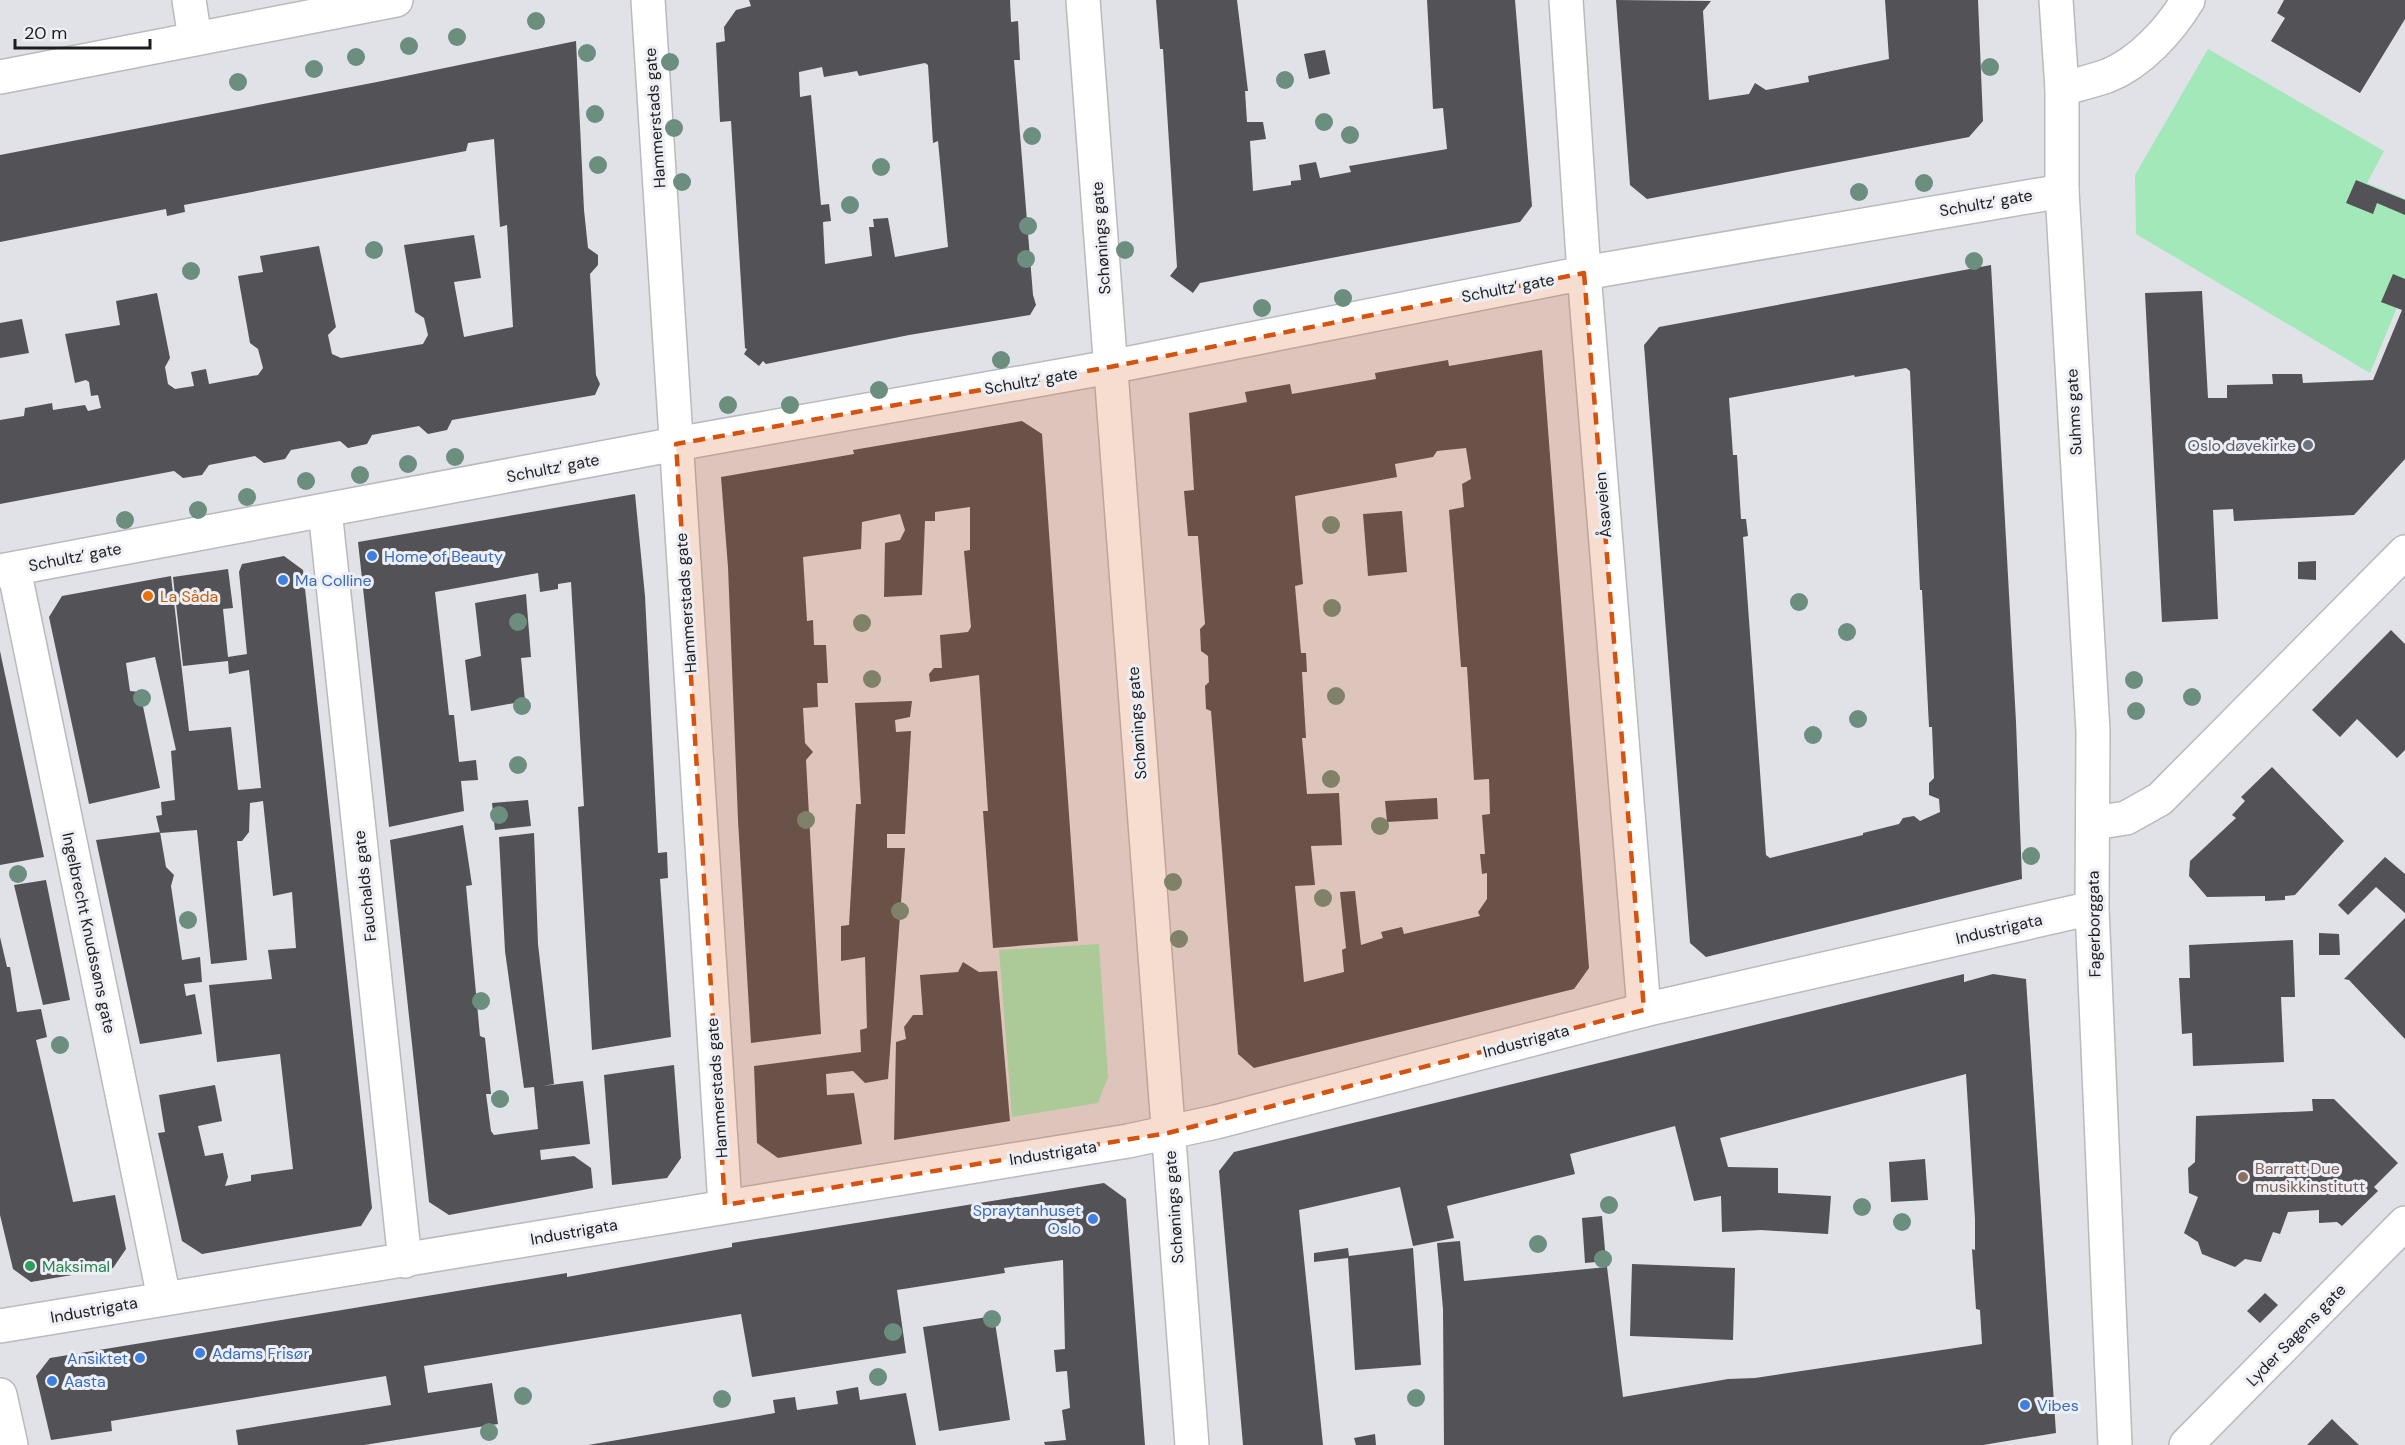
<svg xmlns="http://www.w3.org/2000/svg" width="2405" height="1445" font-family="'DM Sans',sans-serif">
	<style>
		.green { fill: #a2e8b9 }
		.building { fill: #525257; fill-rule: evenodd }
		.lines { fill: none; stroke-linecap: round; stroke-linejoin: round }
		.minor-casing { stroke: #b9babf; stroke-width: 36 }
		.tertiary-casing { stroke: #b9babf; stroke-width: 36 }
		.minor { stroke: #fff; stroke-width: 33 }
		.tertiary { stroke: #fff; stroke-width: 33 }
		.tree { fill: #6c8e7f }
		.marked { fill: #d4530e; fill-opacity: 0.2; stroke: #d4530e; stroke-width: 4.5; stroke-dasharray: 12 8; stroke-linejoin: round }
		.worship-dot { fill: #6b7280; stroke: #eeeff5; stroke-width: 2 }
		.shop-dot { fill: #3f7fe0; stroke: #eeeff5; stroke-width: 2 }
		.food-dot { fill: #e8710a; stroke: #eeeff5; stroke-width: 2 }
		.education-dot { fill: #8d6e63; stroke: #eeeff5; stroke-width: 2 }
		.leisure-dot { fill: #2e9e5b; stroke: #eeeff5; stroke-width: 2 }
		.labels { text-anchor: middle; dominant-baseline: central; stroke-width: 6; stroke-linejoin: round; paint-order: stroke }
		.street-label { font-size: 16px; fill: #1c1d1f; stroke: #eeeff5 }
		.worship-label { font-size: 16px; fill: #5b616d; stroke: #eeeff5; text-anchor: end }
		.shop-label { font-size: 16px; fill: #366cbe; stroke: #eeeff5; text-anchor: start }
		.food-label { font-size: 16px; fill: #c56008; stroke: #eeeff5; text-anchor: start }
		.education-label { font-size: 16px; fill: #785e54; stroke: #eeeff5; text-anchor: start }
		.leisure-label { font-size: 16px; fill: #27864d; stroke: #eeeff5; text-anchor: start }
	</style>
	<rect width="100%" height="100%" fill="#e1e2e8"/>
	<path class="green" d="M2208,49L2384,151L2367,183L2405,199V288L2370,373L2136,234L2135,175Z
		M1099,944L1108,1077L1098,1103L1012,1117L999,950Z"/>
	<path class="building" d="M749,0H1010L1011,22L1018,21L1020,60H1014L1033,295L1036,305L1030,315L909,335L766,364L763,361L759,366L744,354L747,349L745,348L731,121L720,122L716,43L725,41L724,27L736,10L751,6ZM925,63L928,65L933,143L938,141L948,247L895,257L888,218L873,219L874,227H869L872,256L825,264L823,222L831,221L829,204L821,205L811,95L800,97L799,72L822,67L824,77L857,71L859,76Z
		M1156,0H1237L1248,91H1245L1247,122H1263L1266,139L1250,141L1253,191L1291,185V181L1301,180L1299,165L1316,162L1320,178L1351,172L1349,166L1447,149L1443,108L1433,109L1427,0H1515L1532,206L1520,222L1200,283L1193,293L1170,276L1177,267L1163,49H1160Z
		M1616,0L1711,1L1703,11L1709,100L1749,94L1755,83L1766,90L1809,82L1808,76L1889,59L1885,0H1978L1983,121L1969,137L1647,199L1630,185Z
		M2284,0H2405V19L2360,93L2271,41L2285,18L2277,13Z
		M576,41L584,210L588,248L598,255V265L590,274L596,375L600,384L595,395L452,420L447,430L428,434L419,426L372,435L367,444L348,448L340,441L291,450L285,459L264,463L255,456L209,465L202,475L183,478L174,471L0,504V420L24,416L25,408L52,403L53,410L85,405L88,411L101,408L98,395L91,396L89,382L86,380L75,383L65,334L120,325L116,301L157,293L170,358L165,367L168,384L175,389L194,386L191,372L206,369L209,384L258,375L263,368L258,349L250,343L238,276L263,272L260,256L319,246L336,327L328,335L332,354L341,358L423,344L428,335L424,318L415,312L404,245L474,235L481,278L454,282L464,337L513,327L507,225L500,227L494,139L468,143L466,151L184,205L185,212L167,216L166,209L0,242V155L377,82Z
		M1325,50L1330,74L1309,79L1304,54Z
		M2356,180L2405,200V215L2377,203L2373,214L2346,203Z
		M1991,265L2016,722L2022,879L1706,957L1690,943L1644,345L1659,327ZM1906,368L1910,371L1920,590H1922L1929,727H1932L1934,778L1929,783V795L1939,799L1940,812L1920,821L1914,816L1903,818L1899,824L1863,833V835L1770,858L1766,855L1743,537L1748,536L1746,519H1741L1737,455H1733L1729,398L1854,375L1855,377Z
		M2393,274L2405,279V459L2354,515L2234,521L2233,509L2213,510L2218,619L2162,622L2145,293L2202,291L2208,398H2227V385L2273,384L2272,374H2302L2303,383L2373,380L2402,310L2381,302Z
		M22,319L29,353L0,358V323Z
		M1542,350L1589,968L1574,989L1254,1068L1238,1054L1211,711L1206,709L1205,686L1209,682L1208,656L1201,651L1200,629L1205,624L1198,536H1188L1184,491L1194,490L1189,413L1247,402L1245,392L1290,384L1292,394L1376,379L1375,373L1448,360L1449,366ZM1466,448L1471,479L1462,484L1464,507L1449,510L1461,667H1467L1474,780L1489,779L1490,814L1482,815L1485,854H1480L1482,874L1487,873V899L1478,912L1480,916L1404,934L1402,927L1381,932L1383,938L1361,945L1355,891L1340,892L1346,948L1342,950L1344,972L1304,982L1295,886L1315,885L1311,846L1342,845L1339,793L1307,794L1302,738H1306L1302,672H1307L1306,653H1301L1295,586L1303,584L1295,496L1397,477L1395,464L1433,457L1437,451Z
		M1022,421L1042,434L1078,941L993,948L983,811H988L979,675L930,682L929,674L934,668H942L940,635L968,632L971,627L964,551L970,550V507L935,512V521H925L922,595L884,597L885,543L900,540L905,530L900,514L862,522L861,549L803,557L807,621L813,620L814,645H826L828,683H817L818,707L803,708L805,743L813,752L806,760L821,1034L751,1043L738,820L728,567L721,477L854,454L853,450Z
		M635,494L645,596L658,853L667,852L668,878L660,879L671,1037L592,1050L578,807L584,806L571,582L558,584V589L540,592L538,573L435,592L449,715H454L459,762L476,760L478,780L461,781L464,811L389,827L358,542Z
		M1402,511L1407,572L1368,576L1363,514Z
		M284,556L303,570L372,1208L361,1226L202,1254L182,1241L158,1133L165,1132L159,1095L215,1085L222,1121L198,1126L205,1156L223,1153L228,1177L225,1186L251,1181V1175L293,1169L280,1054L217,1062L209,985L272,979L268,950L296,948L292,892L273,896L263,801L250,803L249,832L242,841H237L247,960L211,964L197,830L160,833L156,816L162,815L161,802L175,800L171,751L176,750L155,657L126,663L130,691L140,692L160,788L89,804L49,617L62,596L171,576L189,731L231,727L238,790L261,788L249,670L229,674L228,661L183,666L173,577L228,569L233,608L223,609L228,657L247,654L239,572L242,564Z
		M2316,561V580L2298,579V562Z
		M526,594L531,657L521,658L525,701L471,711L465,660L481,656L475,603Z
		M2391,630L2405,644V750L2397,758L2357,719L2340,737L2312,710Z
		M0,651L44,857L0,865Z
		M912,701L910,717L895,720L896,732L911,731L905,834H887V848H905L888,1079L865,1083L853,1071L826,1074L827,1095L854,1093L862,1144L778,1158L757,1143L754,1066L861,1052L860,1030L867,1028L865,957L841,961V926L849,925L856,804H861L855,703Z
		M2272,767L2344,841L2295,895L2285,896V900L2265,901V896L2207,897L2189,876L2190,861L2236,818L2232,815L2245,801L2241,797Z
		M1437,798L1438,819L1387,822L1385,801Z
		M528,800L531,826L495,830L492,803Z
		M463,825L472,885L466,886L480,1036L485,1038L491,1094H486L491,1131L494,1135L538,1129L534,1087L524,1088L505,951L499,837L534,833L538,944L554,1084L543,1086L583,1081L590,1144L540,1150L541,1160L574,1156L591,1168L593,1188L449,1215L429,1202L390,840Z
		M160,832L166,867L174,875L171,886L182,960L200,957L202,982L184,984L186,996L195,994L202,1034L140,1044L96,840Z
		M2385,857L2405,874V913L2376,887L2348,915L2338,905Z
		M46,880L70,1000L43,1005L14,885Z
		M2405,918V1039L2349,980L2344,979Z
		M2319,933L2339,934L2340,955H2319Z
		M0,937L7,967H10L17,1012L41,1009L47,1037L36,1040L73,1202L115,1195L126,1249L113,1268L31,1282L13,1269L0,1215Z
		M2293,940L2295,997H2281L2284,1062L2193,1066L2192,1033L2182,1034L2179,978H2190L2189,945Z
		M963,962L979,972L997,971L1010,1121L894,1140L896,1042L906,1039L904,1027L913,1015H923L920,975L958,972Z
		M1964,974V982L1993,974L2026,979L2056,1433L1983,1445H1444L1443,1309L1437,1243L1460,1241L1464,1281L1607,1267L1623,1397L1728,1379L1755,1378L1982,1344L1980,1310L1976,1309L1972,1249L1975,1250V1219L1966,1074L1720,1138L1728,1167L1778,1168V1193L1831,1196L1828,1234L1761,1230L1722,1232L1721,1196L1694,1201L1675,1126L1570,1154L1575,1174L1447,1206L1454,1238L1413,1246L1400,1187L1299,1210L1323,1445H1243L1219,1171L1234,1152Z
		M674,1065L681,1158L667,1178L612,1185L604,1075Z
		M2312,1099H2334L2398,1163L2374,1187L2378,1191L2342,1226L2337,1222L2319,1223V1210L2288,1212L2280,1234L2273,1232L2261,1262L2245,1259L2235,1267L2202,1254L2198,1242L2184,1233L2198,1197L2189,1193L2188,1168L2195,1162L2196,1116L2313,1111Z
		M1925,1159L1928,1200L1891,1202L1889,1162Z
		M1104,1183L1126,1199L1145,1445H1045L1044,1442L1066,1440L1062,1410L1070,1408L1067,1371L1056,1372L1054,1350L1065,1349L1063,1260L1004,1268L1005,1273L897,1290L906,1353L752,1377L741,1314L424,1366L428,1393L492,1383L498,1424L364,1445H238L236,1430L391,1405L386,1376L111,1421L112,1431L51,1440L36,1376L50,1358L567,1273V1277L732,1247V1243Z
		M1602,1216L1606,1261L1585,1263L1582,1218Z
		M1348,1248L1349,1256L1413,1248L1421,1365L1355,1370L1348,1258L1314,1262V1253Z
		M1632,1264L1735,1268L1733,1340L1630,1336Z
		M2265,1293L2278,1305L2260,1323L2247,1311Z
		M994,1316L1010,1420L939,1431L923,1327Z
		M858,1387L860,1400L906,1393L916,1445H588L775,1413L773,1400L795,1397L797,1410L838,1404L836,1391Z
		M2332,1419L2341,1428L2359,1445H2307Z
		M1375,1434L1376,1445H1356L1354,1438Z"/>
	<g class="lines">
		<g class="minor-casing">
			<path id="minor" d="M189,0L195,39
				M648,0L725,1205
				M1083,0L1192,1445
				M1566,0L1584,273L1644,1010
				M0,77L396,0
				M2062,89C2076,85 2092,81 2107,76C2140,63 2170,30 2188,0
				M325,510L405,1261
				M14,569L164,1298
				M0,571L676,444L1110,367L1584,273L2062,191
				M2093,823L2126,818L2160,799L2405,552
				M0,1395L11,1445
				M2186,1445L2405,1223"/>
		</g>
		<g class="tertiary-casing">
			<path id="tertiary" d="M2056,0L2062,89V191L2093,731L2092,908L2115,1445
				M0,1326L1128,1141L1216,1122L1644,1010L2092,908"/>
		</g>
		<use href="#minor" class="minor"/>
		<use href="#tertiary" class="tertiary"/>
	</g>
	<g class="tree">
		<circle cx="536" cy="21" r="9"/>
		<circle cx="457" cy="37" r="9"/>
		<circle cx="409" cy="46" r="9"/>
		<circle cx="587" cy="53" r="9"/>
		<circle cx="356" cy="57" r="9"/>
		<circle cx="670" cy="62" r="9"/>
		<circle cx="1990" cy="67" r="9"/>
		<circle cx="314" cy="69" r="9"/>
		<circle cx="1285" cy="80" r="9"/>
		<circle cx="238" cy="82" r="9"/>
		<circle cx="595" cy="114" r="9"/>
		<circle cx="1324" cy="122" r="9"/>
		<circle cx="674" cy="128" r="9"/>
		<circle cx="1350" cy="135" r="9"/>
		<circle cx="1032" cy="136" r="9"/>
		<circle cx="598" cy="165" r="9"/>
		<circle cx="881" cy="167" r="9"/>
		<circle cx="682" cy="182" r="9"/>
		<circle cx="1924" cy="183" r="9"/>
		<circle cx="1859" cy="192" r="9"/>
		<circle cx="850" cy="205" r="9"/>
		<circle cx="1028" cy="226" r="9"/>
		<circle cx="374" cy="250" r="9"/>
		<circle cx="1125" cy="250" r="9"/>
		<circle cx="1026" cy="259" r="9"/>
		<circle cx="1974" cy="261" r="9"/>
		<circle cx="191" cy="271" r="9"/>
		<circle cx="1343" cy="298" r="9"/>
		<circle cx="1262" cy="308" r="9"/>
		<circle cx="1001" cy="360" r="9"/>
		<circle cx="879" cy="390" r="9"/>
		<circle cx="728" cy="405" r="9"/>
		<circle cx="790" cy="405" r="9"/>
		<circle cx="455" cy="457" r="9"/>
		<circle cx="408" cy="464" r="9"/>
		<circle cx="360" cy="475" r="9"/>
		<circle cx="306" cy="481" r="9"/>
		<circle cx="247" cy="497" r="9"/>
		<circle cx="198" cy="510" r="9"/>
		<circle cx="125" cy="520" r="9"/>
		<circle cx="1331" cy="525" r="9"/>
		<circle cx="1799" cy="602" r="9"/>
		<circle cx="1332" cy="608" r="9"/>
		<circle cx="518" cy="622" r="9"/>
		<circle cx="862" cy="623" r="9"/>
		<circle cx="1847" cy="632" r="9"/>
		<circle cx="872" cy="679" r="9"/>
		<circle cx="2134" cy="680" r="9"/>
		<circle cx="1336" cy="696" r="9"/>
		<circle cx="2192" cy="697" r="9"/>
		<circle cx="142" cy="698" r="9"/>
		<circle cx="522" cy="706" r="9"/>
		<circle cx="2136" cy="711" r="9"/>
		<circle cx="1858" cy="719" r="9"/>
		<circle cx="1813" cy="735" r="9"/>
		<circle cx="518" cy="765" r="9"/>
		<circle cx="1331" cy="779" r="9"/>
		<circle cx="499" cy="815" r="9"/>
		<circle cx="806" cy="820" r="9"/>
		<circle cx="1380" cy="826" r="9"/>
		<circle cx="2031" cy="856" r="9"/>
		<circle cx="18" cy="874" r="9"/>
		<circle cx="1173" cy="882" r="9"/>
		<circle cx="1323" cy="898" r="9"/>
		<circle cx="900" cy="911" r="9"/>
		<circle cx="188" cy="920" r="9"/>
		<circle cx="1179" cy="939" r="9"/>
		<circle cx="481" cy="1001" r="9"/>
		<circle cx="60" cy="1045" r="9"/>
		<circle cx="500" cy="1099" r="9"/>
		<circle cx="1609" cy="1205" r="9"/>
		<circle cx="1862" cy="1207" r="9"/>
		<circle cx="1902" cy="1222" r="9"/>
		<circle cx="1538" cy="1244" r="9"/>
		<circle cx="1603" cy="1259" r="9"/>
		<circle cx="992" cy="1319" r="9"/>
		<circle cx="893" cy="1332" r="9"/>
		<circle cx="878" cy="1377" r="9"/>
		<circle cx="523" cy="1396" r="9"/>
		<circle cx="1416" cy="1398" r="9"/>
		<circle cx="722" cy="1399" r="9"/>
		<circle cx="489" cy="1432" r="9"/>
	</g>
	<path class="marked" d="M1584,273L1644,1010L1168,1133L725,1205L676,444L1110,367Z"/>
	<circle class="worship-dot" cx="2308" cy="445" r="6"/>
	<g class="shop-dot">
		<circle cx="372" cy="556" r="6"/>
		<circle cx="283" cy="580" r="6"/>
		<circle cx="1093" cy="1219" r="6"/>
		<circle cx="200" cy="1353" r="6"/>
		<circle cx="140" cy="1358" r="6"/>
		<circle cx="52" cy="1381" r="6"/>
		<circle cx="2025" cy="1405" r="6"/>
	</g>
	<circle class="food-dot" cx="148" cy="596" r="6"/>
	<circle class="education-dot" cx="2243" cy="1177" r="6"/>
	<circle class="leisure-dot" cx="30" cy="1266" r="6"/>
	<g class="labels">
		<g class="street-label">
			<text transform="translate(655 118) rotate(-94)">Hammerstads gate</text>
			<text transform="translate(1986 203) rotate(-10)">Schultz’ gate</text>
			<text transform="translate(1101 238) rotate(-94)">Schønings gate</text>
			<text transform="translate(1508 288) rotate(-11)">Schultz’ gate</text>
			<text transform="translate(1031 381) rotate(-10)">Schultz’ gate</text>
			<text transform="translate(2074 412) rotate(-93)">Suhms gate</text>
			<text transform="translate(553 468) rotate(-11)">Schultz’ gate</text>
			<text transform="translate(1603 505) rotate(-95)">Åsaveien</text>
			<text transform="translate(75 557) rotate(-11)">Schultz’ gate</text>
			<text transform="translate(686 603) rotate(-94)">Hammerstads gate</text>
			<text transform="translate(1137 723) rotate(-94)">Schønings gate</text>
			<text transform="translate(365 886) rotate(-96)">Fauchalds gate</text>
			<text transform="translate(2094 924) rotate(-91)">Fagerborggata</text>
			<text transform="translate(1999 929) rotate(-13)">Industrigata</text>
			<text transform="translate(89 933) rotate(78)">Ingelbrecht Knudssøns gate</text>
			<text transform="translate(1526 1041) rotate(-15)">Industrigata</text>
			<text transform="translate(717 1088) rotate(-94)">Hammerstads gate</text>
			<text transform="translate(1053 1153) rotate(-9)">Industrigata</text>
			<text transform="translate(1174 1207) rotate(-94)">Schønings gate</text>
			<text transform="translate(574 1232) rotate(-10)">Industrigata</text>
			<text transform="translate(94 1310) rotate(-10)">Industrigata</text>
			<text transform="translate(2296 1335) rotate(-46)">Lyder Sagens gate</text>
		</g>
		<g class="worship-label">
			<text x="2296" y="445">Oslo døvekirke</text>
		</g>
		<g class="shop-label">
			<text x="384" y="556">Home of Beauty</text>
			<text x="295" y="580">Ma Colline</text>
			<text x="1081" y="1210" text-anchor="end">Spraytanhuset<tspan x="1081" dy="18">Oslo</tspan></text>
			<text x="212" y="1353">Adams Frisør</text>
			<text x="128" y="1358" text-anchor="end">Ansiktet</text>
			<text x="64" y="1381">Aasta</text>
			<text x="2037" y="1405">Vibes</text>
		</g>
		<g class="food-label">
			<text x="160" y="596">La Såda</text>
		</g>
		<g class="education-label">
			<text x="2255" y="1168">Barratt Due<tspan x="2255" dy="18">musikkinstitutt</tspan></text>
		</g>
		<g class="leisure-label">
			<text x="42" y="1266">Maksimal</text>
		</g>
	</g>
	<path d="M15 39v9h135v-9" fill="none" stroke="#1c1d1f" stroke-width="3"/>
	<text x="24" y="39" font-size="18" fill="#1c1d1f" stroke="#eeeff5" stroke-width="4.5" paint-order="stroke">20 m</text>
</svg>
